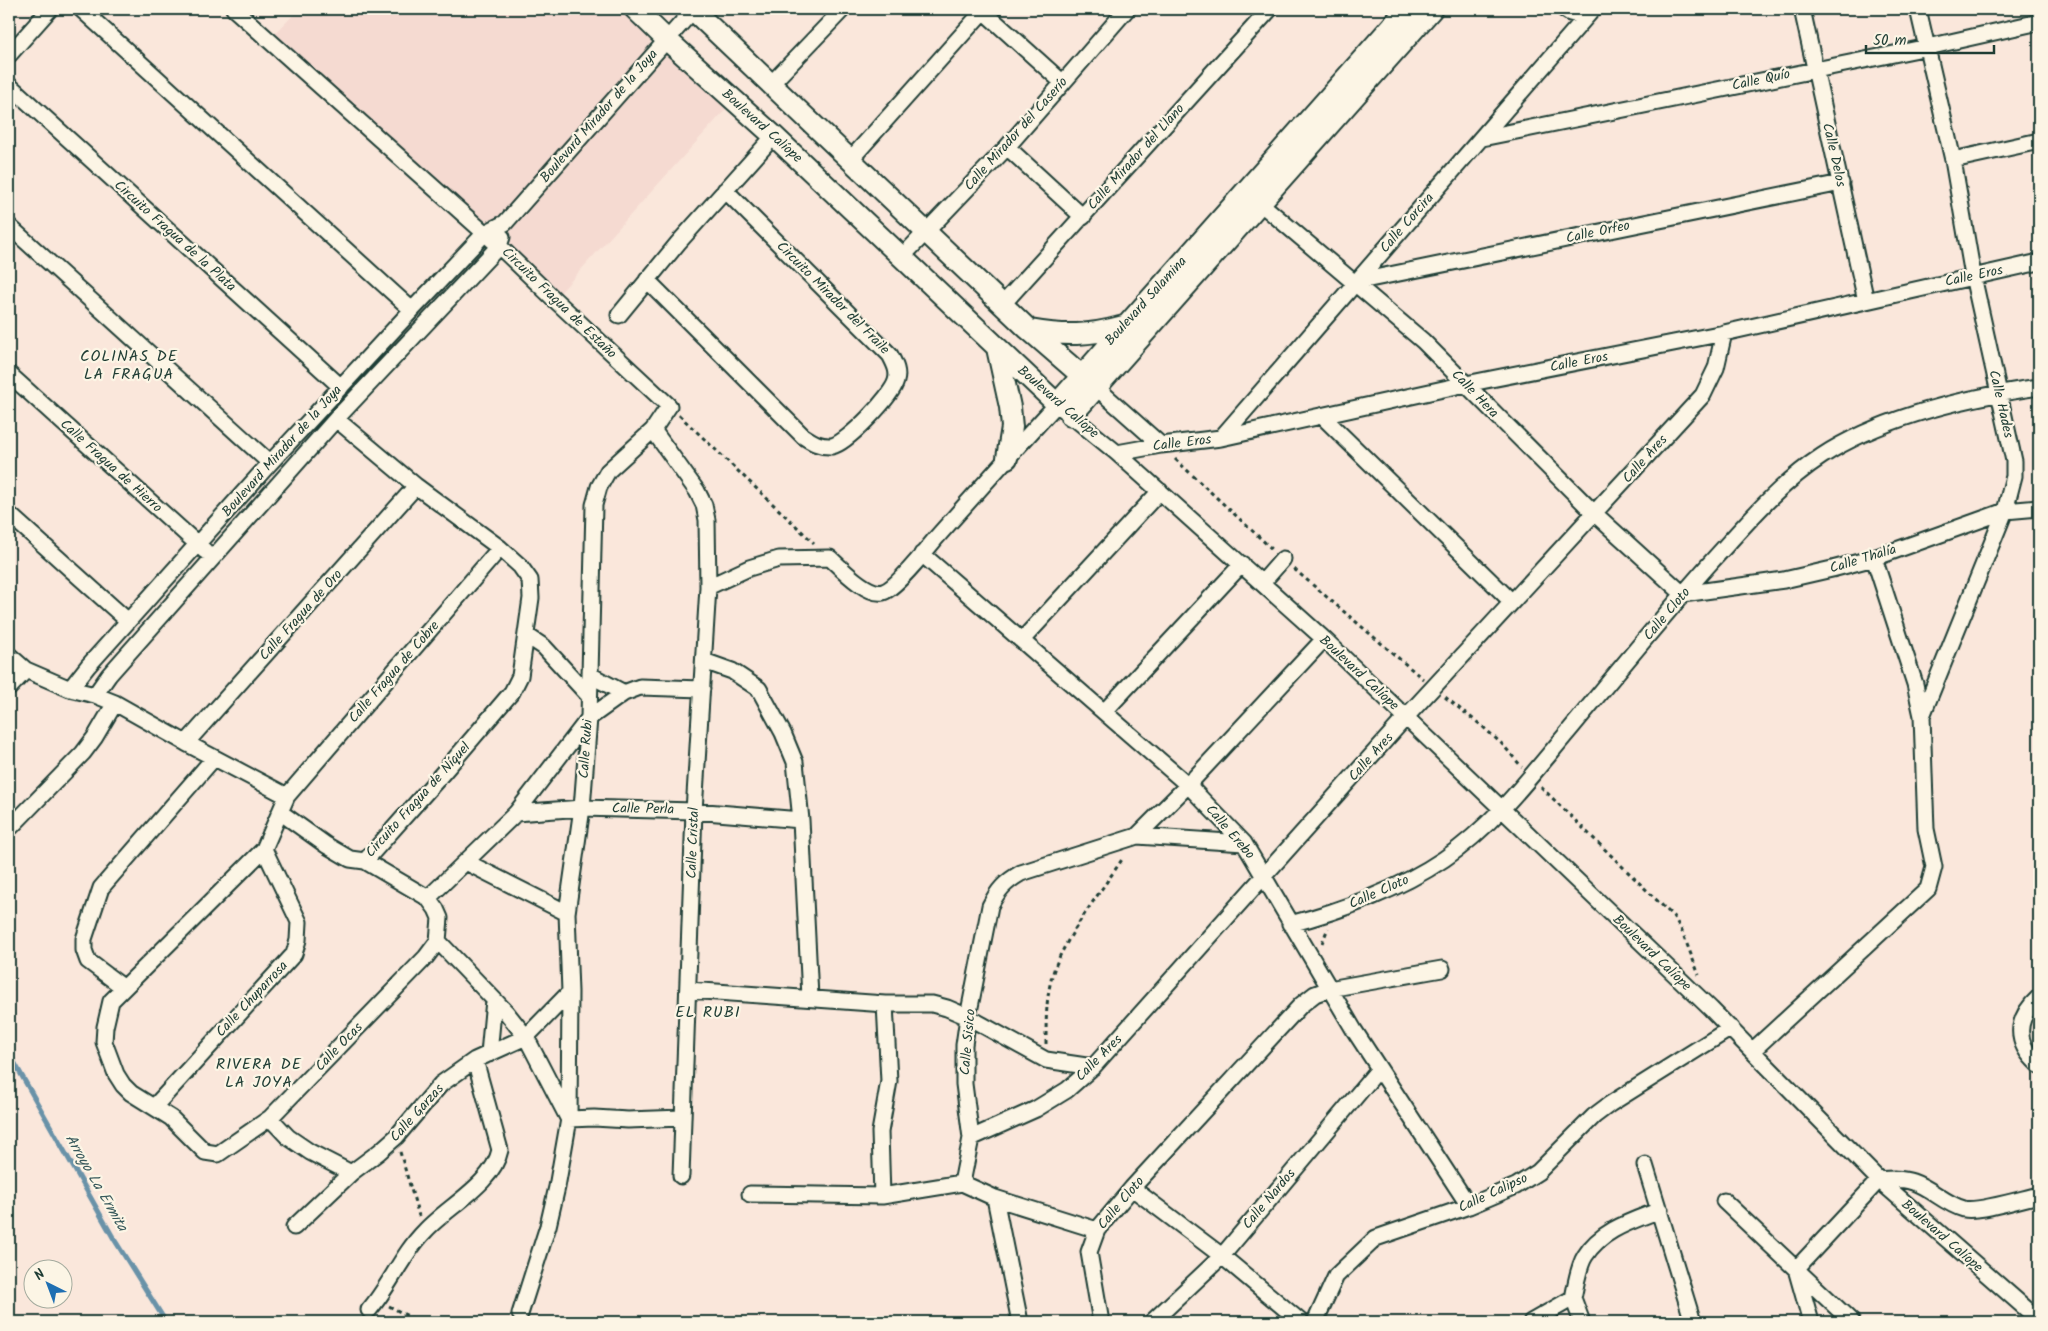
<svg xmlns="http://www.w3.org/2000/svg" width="2048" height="1331" font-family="Kalam,sans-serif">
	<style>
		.built { fill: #f5dad1 }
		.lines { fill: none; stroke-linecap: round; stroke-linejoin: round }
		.stream { stroke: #6992a8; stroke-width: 5 }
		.street-casing { stroke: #1f3d34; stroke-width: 19 }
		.secondary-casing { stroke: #1f3d34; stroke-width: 24 }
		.path { stroke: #1f3d34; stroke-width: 3; stroke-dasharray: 4 4; stroke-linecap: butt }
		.street { stroke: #fcf5e5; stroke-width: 15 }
		.secondary { stroke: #fcf5e5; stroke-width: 20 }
		.labels { text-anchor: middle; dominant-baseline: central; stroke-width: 4.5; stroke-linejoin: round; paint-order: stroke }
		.street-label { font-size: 14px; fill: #1f3d34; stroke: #fcf5e5 }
		.water-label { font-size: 15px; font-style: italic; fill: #38595b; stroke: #fcf5e5 }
		.quarter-label { font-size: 16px; letter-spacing: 1px; fill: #1f3d34; stroke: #fcf5e5 }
	</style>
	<rect width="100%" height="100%" fill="#fae7db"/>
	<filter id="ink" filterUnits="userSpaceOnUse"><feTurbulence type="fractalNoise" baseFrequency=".02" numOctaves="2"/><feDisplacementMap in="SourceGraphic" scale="10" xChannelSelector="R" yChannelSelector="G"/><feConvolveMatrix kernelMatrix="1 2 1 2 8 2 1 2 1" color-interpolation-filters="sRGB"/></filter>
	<g filter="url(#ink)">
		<path class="built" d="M299,9H641L735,99L559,294L496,234L274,35Z"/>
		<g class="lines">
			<path class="stream" d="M9,1053L114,1239L166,1322"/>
			<g class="street-casing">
				<path id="street" d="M81,9L412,310
					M234,9L499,246L555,300L669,406L653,430L608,471L599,487L594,505L589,718L582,808L567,913L570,992L569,1119L557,1187L548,1226L520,1314
					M981,9L1062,82
					M1564,9L1570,13L1586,17
					M1802,9L1866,301
					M9,55L50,9
					M771,84L843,9
					M9,85L341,387
					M1482,138L1928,47L2039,22
					M1007,147L1083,217
					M850,160L985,9
					M1953,160L2039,141
					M1259,202L1423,341L1595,514L1683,594L1784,580L1832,569L1874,558L2005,511L2039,508
					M9,226L270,463
					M902,257L1007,147L1127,9
					M647,280L803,436C812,442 820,447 832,446C847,443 892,396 896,381C899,371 894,363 890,355L725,190
					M1355,282L1841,183
					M1002,305L1270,9
					M619,315L678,243L774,136
					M9,374L205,551
					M1089,381L1161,445
					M1322,416L1512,602
					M336,419L416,486L500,548L520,566L530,580L531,598L520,676L512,692L436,781L365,861
					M653,430L697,491L704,505L707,520L708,587L694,811L681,1176
					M1221,438L1593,9
					M1117,453L1161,445L1221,438L1466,384L1724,333L2039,262
					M9,514L128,621
					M922,554L1188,785L1244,843L1354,1030L1469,1206
					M1874,558L1915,684L1922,716
					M1262,583L1283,559
					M708,587L749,568L779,559L830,558C841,568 867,596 883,592C895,589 927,549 936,538C976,493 1016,448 1057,404L1117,453L1324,639L1711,1009L1879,1180L2039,1320
					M526,635L544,647L589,696
					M1022,640L1160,491
					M9,655L26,670L70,689L95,695L115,703L186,743L287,796L280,812L326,845L350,859L365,861L428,898L436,909L440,918L438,941L506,1012L526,1037L568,1118
					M704,661L732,671L759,689L783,733L795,762L801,820L810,997
					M590,675L624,693
					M9,688L26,670
					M70,689L88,666L270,463L412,310L485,233L505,223L694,9
					M95,695L109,675L336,419L499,246L502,237
					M1104,712L1242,564
					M186,743L416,486
					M287,796L500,548
					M280,812L264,849L111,1001L105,1027L104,1042L116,1074L123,1085L131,1093L171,1118L205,1152L218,1154L270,1118L426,957L438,941
					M516,813L582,808L694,811L801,820
					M11,827L83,753L95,737L115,703
					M1137,836L1188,785L1324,639
					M466,862L567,913
					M428,898L516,813L589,718L624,693L640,687L702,689
					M1290,924C1341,911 1400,889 1444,859C1493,826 1530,777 1567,733C1615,675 1662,617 1712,561C1746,524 1779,484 1822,456C1882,417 1969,397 2039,387
					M124,988L88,961L84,950V939L101,888L214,758
					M688,990L885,1004H932L947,1008L968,1017L1046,1060L1093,1067
					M2039,997C2015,1019 2014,1043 2039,1065
					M1752,1051L1928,889L1934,867L1926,829L1922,716L2005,511L2014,476V461L1973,276L1953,160L1918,9
					M489,1054L494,1000
					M154,1107L294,954L298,940L299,922L264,849
					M270,1118L288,1137L310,1152L351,1173
					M569,1119L594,1118L628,1120L682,1118
					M971,1138L1036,1109L1067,1090L1093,1067L1406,717L1703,395L1716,368L1724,333
					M1645,1165L1693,1322
					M1132,1188L1222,1256L1301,1322
					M750,1194L882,1196L962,1183
					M882,1196L880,1132L889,1081L885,1004
					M995,1198L1097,1230
					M1724,1201L1852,1322
					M294,1227L351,1173L379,1152L396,1137L441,1084L475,1060L526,1037L570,992
					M1573,1298L1582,1322
					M369,1310C390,1286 402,1254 425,1231C448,1206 493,1184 500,1150L475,1060
					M1020,1322L995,1198L962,1183L971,1138L964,1084V1045L968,1017L990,906C998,890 1005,882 1021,873L1137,836L1244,843
					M1101,1322L1089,1252L1097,1230L1132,1188L1301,1005L1315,994L1329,989L1442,969
					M1152,1322L1222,1256L1379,1069
					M1315,1322L1336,1276L1376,1238L1469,1206L1516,1186L1538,1172L1594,1116L1610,1104L1731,1028
					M1531,1322L1573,1298C1576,1285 1578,1267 1585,1256C1601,1230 1632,1221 1660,1210
					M1811,1322L1796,1269L1879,1180C1890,1179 1902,1178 1913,1182C1931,1188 1945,1204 1964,1209C1980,1212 2021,1199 2039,1195"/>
			</g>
			<g class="secondary-casing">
				<path id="secondary" d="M635,9L666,39L774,136L1057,404L1407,9
					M692,9L1028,329L1081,375
					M1030,330C1065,336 1088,336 1124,326
					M997,348L1010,407L1012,427L1007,458
					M1071,416L1432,9"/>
			</g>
			<path class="path" d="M679,415L814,543
				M1175,459L1273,550
				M1294,569L1423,679
				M1445,697L1482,726L1502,744L1522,767
				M1541,787L1673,916L1681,929L1699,975
				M1322,943L1328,928
				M1046,1044C1046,1018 1046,991 1055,967C1069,932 1102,890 1123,858
				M400,1152L419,1216
				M389,1306L419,1322"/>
			<use href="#street" class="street"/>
			<use href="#secondary" class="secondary"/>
		</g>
	</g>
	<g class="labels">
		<g class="street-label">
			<text transform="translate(1761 80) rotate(-12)">Calle Quío</text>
			<text transform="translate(599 116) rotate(-49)">Boulevard Mirador de la Joya</text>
			<text transform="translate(762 126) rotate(42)">Boulevard Calíope</text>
			<text transform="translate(1016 134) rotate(-48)">Calle Mirador del Caserío</text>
			<text transform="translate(1834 155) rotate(77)">Calle Delos</text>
			<text transform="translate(1136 157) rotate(-48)">Calle Mirador del Llano</text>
			<text transform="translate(1407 223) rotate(-49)">Calle Corcira</text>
			<text transform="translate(1598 232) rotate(-12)">Calle Orfeo</text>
			<text transform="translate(175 236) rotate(42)">Circuito Fragua de la Plata</text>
			<text transform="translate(1974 276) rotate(-12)">Calle Eros</text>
			<text transform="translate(833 298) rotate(45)">Circuito Mirador del Fraile</text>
			<text transform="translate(1146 301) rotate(-48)">Boulevard Salamina</text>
			<text transform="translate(559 303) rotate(44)">Circuito Fragua de Estaño</text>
			<text transform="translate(1579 362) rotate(-11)">Calle Eros</text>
			<text transform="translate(1475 394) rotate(46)">Calle Hera</text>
			<text transform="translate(1058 402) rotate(41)">Boulevard Calíope</text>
			<text transform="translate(2001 404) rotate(77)">Calle Hades</text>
			<text transform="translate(1182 443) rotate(-7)">Calle Eros</text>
			<text transform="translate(282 451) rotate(-48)">Boulevard Mirador de la Joya</text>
			<text transform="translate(1645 459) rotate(-48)">Calle Ares</text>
			<text transform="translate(111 466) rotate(42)">Calle Fragua de Hierro</text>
			<text transform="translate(1863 559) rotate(-17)">Calle Thalía</text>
			<text transform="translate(1667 614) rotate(-50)">Calle Cloto</text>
			<text transform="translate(301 615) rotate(-48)">Calle Fragua de Oro</text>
			<text transform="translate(394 672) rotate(-49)">Calle Fragua de Cobre</text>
			<text transform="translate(1359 673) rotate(43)">Boulevard Calíope</text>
			<text transform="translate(586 749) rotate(-86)">Calle Rubi</text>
			<text transform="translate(1371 757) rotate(-48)">Calle Ares</text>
			<text transform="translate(418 800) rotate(-48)">Circuito Fragua de Níquel</text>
			<text transform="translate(643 809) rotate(1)">Calle Perla</text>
			<text transform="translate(1230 832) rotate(49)">Calle Erebo</text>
			<text transform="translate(693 843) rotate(-88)">Calle Cristal</text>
			<text transform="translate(1379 892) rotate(-24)">Calle Cloto</text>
			<text transform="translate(1652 953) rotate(44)">Boulevard Calíope</text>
			<text transform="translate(252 999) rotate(-47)">Calle Chuparrosa</text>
			<text transform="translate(968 1042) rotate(-85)">Calle Sisico</text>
			<text transform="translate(339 1047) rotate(-46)">Calle Ocas</text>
			<text transform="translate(1099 1058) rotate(-45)">Calle Ares</text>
			<text transform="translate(417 1113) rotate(-48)">Calle Garzas</text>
			<text transform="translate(1493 1193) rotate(-25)">Calle Calipso</text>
			<text transform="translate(1269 1199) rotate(-50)">Calle Nardos</text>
			<text transform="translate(1121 1203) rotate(-50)">Calle Cloto</text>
			<text transform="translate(1942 1236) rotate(41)">Boulevard Calíope</text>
		</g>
		<g class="water-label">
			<text transform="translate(96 1183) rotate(60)">Arroyo La Ermita</text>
		</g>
		<g class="quarter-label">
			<text x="129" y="356">COLINAS DE<tspan x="129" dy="18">LA FRAGUA</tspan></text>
			<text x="708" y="1012">EL RUBI</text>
			<text x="259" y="1064">RIVERA DE<tspan x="259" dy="18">LA JOYA</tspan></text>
		</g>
	</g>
	<rect width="2048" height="1331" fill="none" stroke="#fcf5e5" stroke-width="30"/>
	<rect x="15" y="15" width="2018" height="1301" fill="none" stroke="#1f3d34" stroke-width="2" filter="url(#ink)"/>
	<g transform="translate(48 1284) rotate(318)"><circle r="24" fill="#fcf5e5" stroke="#a4ab9e"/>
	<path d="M0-4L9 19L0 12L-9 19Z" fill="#1f6fb2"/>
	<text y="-8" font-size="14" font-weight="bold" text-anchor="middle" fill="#1f3d34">N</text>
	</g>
	<path d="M1866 45v8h128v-8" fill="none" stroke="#1f3d34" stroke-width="2.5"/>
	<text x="1873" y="45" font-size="15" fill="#1f3d34" stroke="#fcf5e5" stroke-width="4" paint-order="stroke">50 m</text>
</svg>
